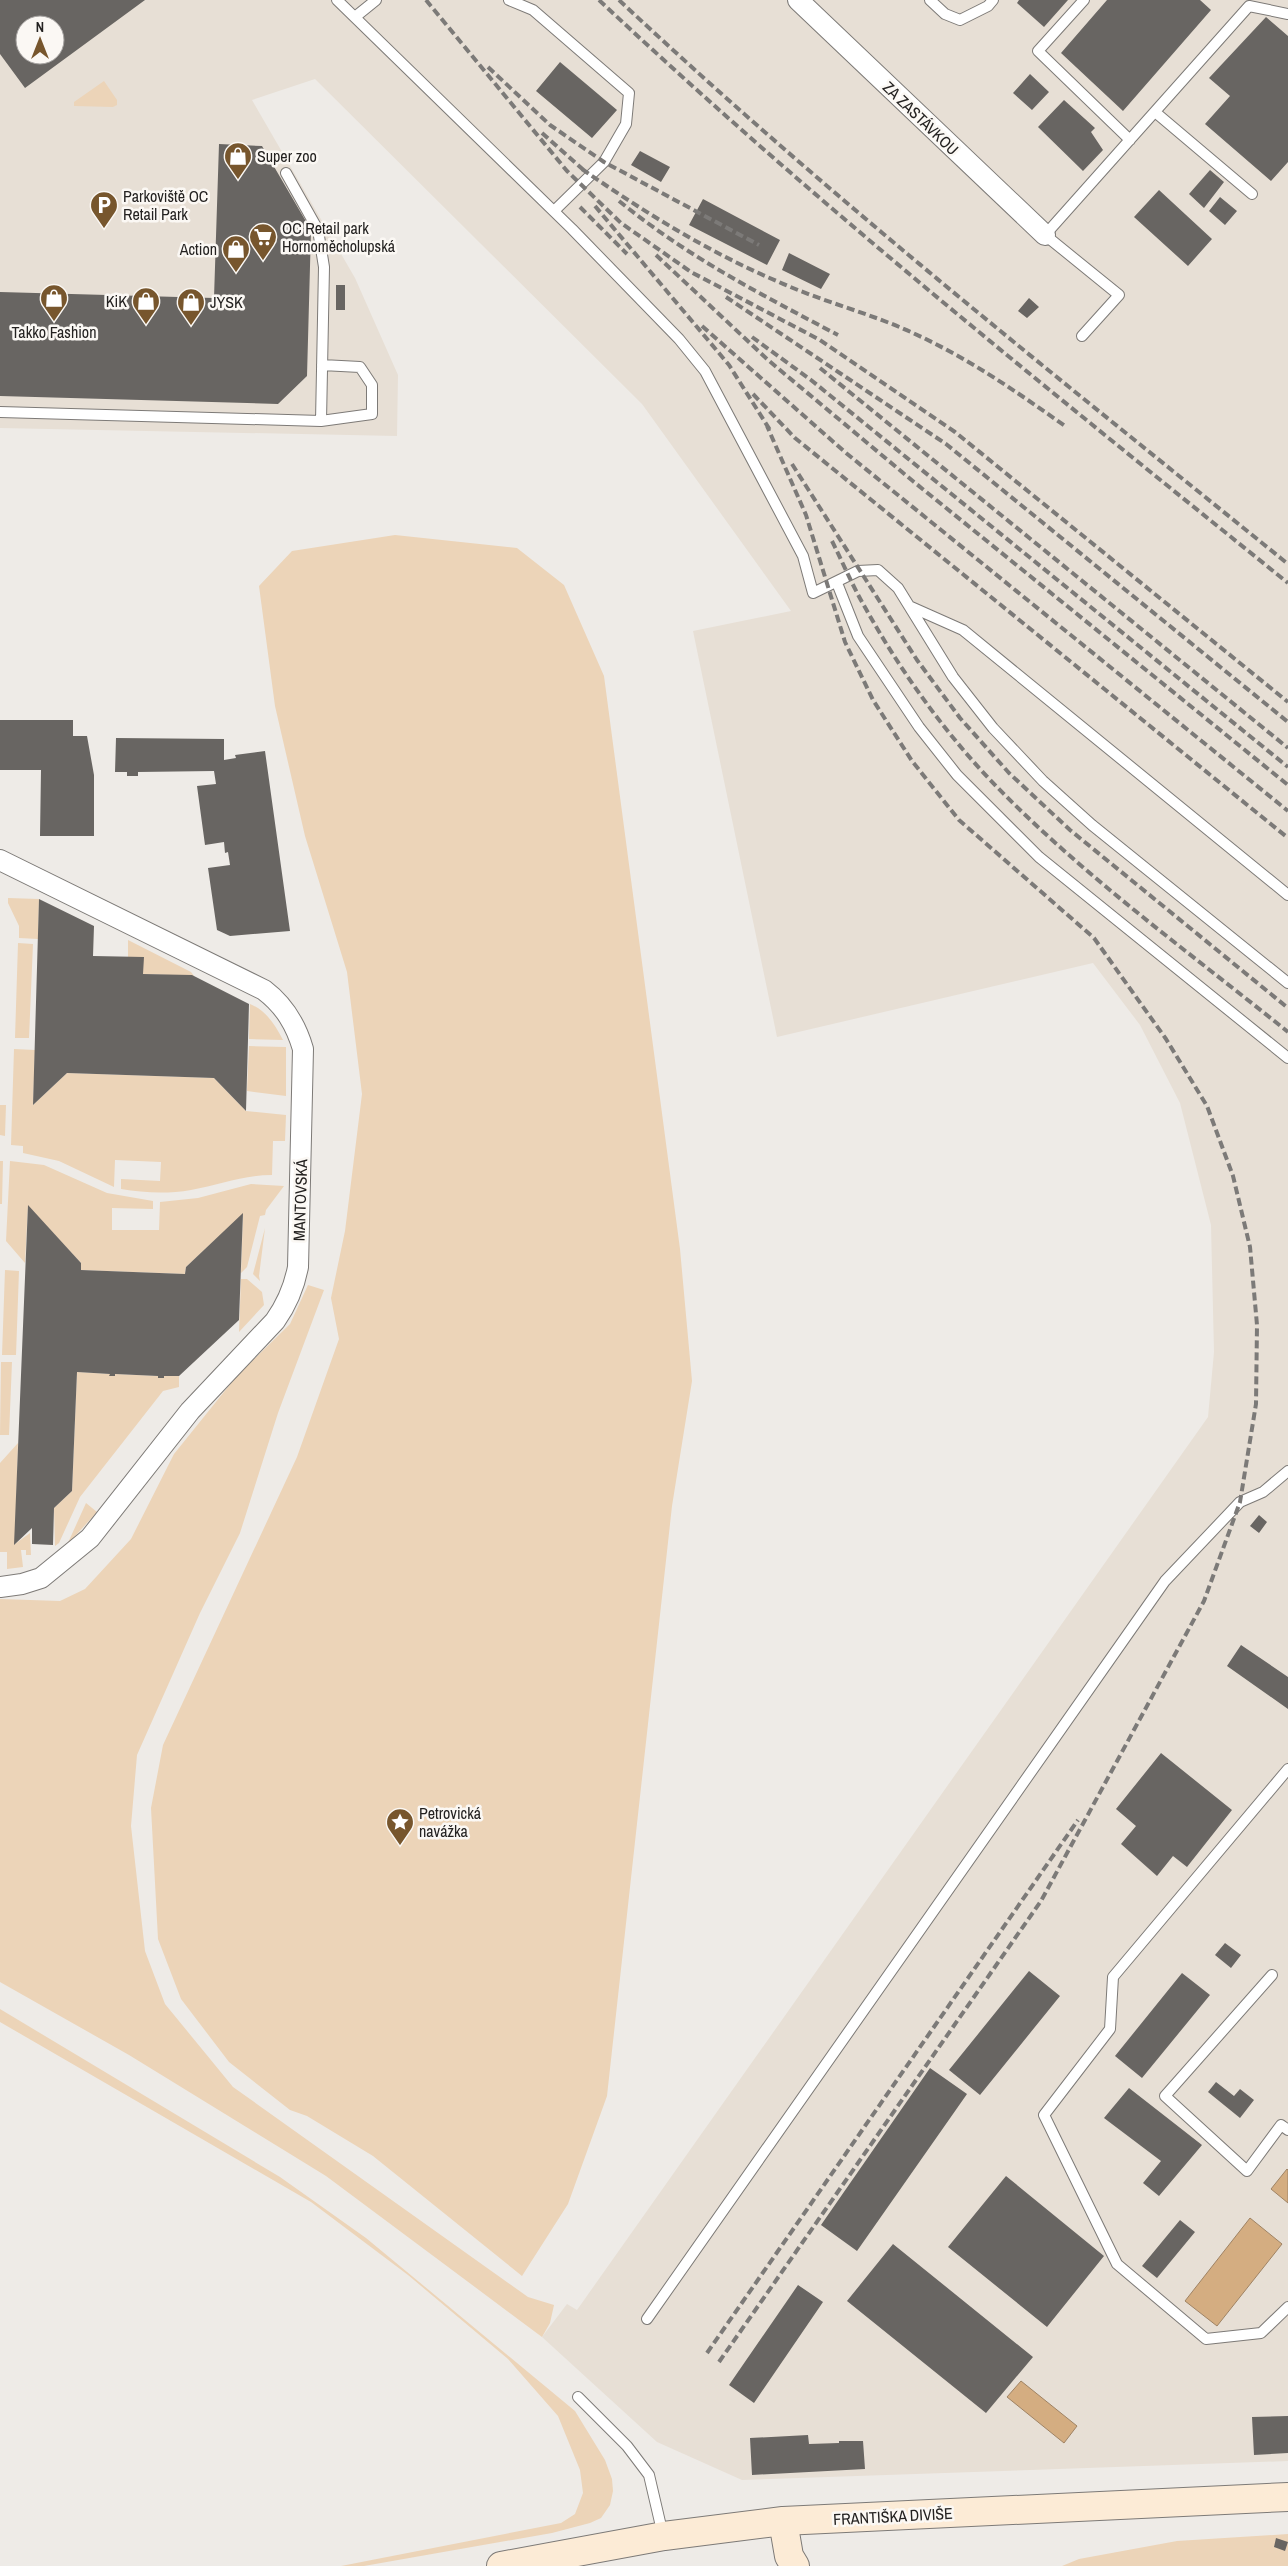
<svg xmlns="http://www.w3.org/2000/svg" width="1288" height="2566" font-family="'Archivo Narrow',sans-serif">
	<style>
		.built { fill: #e7dfd5; fill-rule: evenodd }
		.green { fill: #ecd4b8 }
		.water { fill: #d4ad81; stroke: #9f8364 }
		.building { fill: #686562; fill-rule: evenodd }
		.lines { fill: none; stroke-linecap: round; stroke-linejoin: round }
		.lane-casing { stroke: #7d7a77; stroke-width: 12 }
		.street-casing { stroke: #7d7a77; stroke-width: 22 }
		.secondary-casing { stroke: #7d7a77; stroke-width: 30 }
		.lane { stroke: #fff; stroke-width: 10 }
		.street { stroke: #fff; stroke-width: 20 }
		.secondary { stroke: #fcebd6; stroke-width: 28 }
		.rail { stroke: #7c7a78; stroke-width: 4; stroke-dasharray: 8 4; stroke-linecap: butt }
		.labels { text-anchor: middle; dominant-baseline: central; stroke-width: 5; stroke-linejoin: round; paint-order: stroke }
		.street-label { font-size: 16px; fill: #242221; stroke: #fbf8f4 }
		.poi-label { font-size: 16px; fill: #242221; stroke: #fbf8f4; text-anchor: start }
	</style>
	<rect width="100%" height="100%" fill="#eeebe7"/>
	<path class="built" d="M0,0H1288V2461L742,2480L657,2442L542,2337L567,2304L577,2310L1208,1417L1214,1352L1211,1225L1180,1103L1140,1025L1093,963L777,1037L693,631L791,611L642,404L315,79L252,100L355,278L398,375L397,436L0,428ZM25,25H55V55H25Z"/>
	<path class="green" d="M104,81L117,100V105L113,107L74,106V102Z
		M395,535L517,548L564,585L604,676L680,1249L692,1381L672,1506L607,2096L568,2204L522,2276L373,2156L307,2116L290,2110L229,2062L181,1999L158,1939L151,1808L163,1745L297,1457L339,1339L331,1298L345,1231L362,1094L347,972L305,836L275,706L259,586L292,551Z
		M8,898L39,899L38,939L19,938V926L8,903Z
		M128,940L191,972L194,976L143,974V957H128Z
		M18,943L33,944L29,1038H15Z
		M250,1004C267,1011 275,1025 283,1040L249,1039Z
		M249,1046L286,1047V1096L247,1091Z
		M14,1049L35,1050L33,1105L67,1073L214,1078L246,1111L286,1115L285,1141H273L272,1175C243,1175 219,1185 191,1190C168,1194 144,1193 121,1189V1179L160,1181L161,1162L115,1160L114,1187L59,1161L23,1153V1146L11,1145Z
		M0,1105H6L5,1136L0,1135Z
		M0,1161H3L2,1204H0Z
		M10,1161L44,1165L107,1193L153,1201V1209L112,1208V1230H159L160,1202L198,1198L251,1184L284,1186L266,1210L265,1215L260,1216L247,1267L241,1273L243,1214L186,1267L185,1274L81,1270V1263L28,1206L25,1263L6,1241Z
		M265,1228L259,1276L260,1281L253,1274Z
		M5,1270L19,1271L16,1355H2Z
		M241,1279H247L262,1292L264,1305L239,1332Z
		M308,1285L324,1290L278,1413L240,1533L200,1613L137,1755L131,1826L145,1951L165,2004L233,2087L528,2297L554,2305L550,2323L542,2337L326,2176L129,2055L0,1982V1599L60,1601L85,1589L131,1539L174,1454L236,1377L290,1324Z
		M1,1362H12L9,1435H0Z
		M77,1372L110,1374V1376H115V1374L158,1376L159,1378H163L164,1376H179V1387L163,1391L80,1497L59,1543L55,1546L54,1508L72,1491Z
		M18,1443L15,1544L30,1533L31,1555H26V1550H21L23,1567L7,1569V1552H0V1463Z
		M86,1503L97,1512L67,1545Z
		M0,2009L280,2177L366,2238L575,2411L605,2460L612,2479L613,2491L610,2505L601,2518L590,2523L552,2533L364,2566H341L561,2523L575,2514L583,2493L580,2470L558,2416L508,2359L408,2275L311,2202L0,2022Z
		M1288,2534V2566H1062L1079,2559L1177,2541Z"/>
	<path class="water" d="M1287,2169L1288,2170V2203L1271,2189Z
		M1250,2218L1282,2244L1217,2326L1185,2301Z
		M1021,2381L1077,2426L1064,2443L1007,2397Z"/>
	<path class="building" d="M0,0H145L25,88L0,54ZM25,25H55V55H25Z
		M1019,0H1068L1044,27L1017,3Z
		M1107,0H1200L1211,10L1123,111L1061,53Z
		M1266,17L1288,36V162L1271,181L1205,124L1230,96L1209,78Z
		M560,62L617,110L592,138L536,91Z
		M1030,74L1049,92L1032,110L1013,93Z
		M1064,100L1095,128L1091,132L1103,150L1083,171L1038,127Z
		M219,144L262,146L311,230L307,376L278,404L0,396V292L214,298Z
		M640,151L670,167L661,182L631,165Z
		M1210,170L1224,182L1204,208L1189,194Z
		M1159,190L1212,239L1188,266L1134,217Z
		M1220,197L1237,211L1225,225L1209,211Z
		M703,199L780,240L767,265L689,225Z
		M789,253L830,274L821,289L782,270Z
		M336,285H345V310H336Z
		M1029,298L1039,307L1027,318L1018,311Z
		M0,720H73V736H87L94,775V836H40L41,770H0Z
		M116,738L224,739V760L236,758L235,755L265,751L290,931L230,936L217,930L208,868L230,865L228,852L225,853L224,842L205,845L197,786L216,784L214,771L138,772V776H127V772H115Z
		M39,899L94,926L93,956L144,957L143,974L192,975L249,1004L246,1111L214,1078L67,1073L33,1105Z
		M28,1205L81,1263V1270L185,1274L186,1267L243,1213L239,1320L179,1376H164V1378H158V1376L115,1374V1376H109L110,1374L77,1372L72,1491L54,1508L53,1545L32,1544V1528L14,1545Z
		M1259,1515L1267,1522L1259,1533L1250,1526Z
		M1241,1645L1288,1677V1709L1227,1666Z
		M1161,1753L1232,1810L1187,1867L1173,1856L1157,1876L1121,1844L1136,1826L1116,1809Z
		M1225,1943L1241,1955L1231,1968L1215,1955Z
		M1029,1971L1060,1996L980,2095L949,2070Z
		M1182,1973L1210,1995L1142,2078L1115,2056Z
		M930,2068L967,2094L857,2251L821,2225Z
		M1216,2082L1234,2096L1240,2089L1254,2100L1240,2118L1208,2092Z
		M1129,2088L1202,2145L1159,2196L1143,2183L1161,2161L1104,2118Z
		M1006,2176L1104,2256L1047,2327L948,2247Z
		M1180,2220L1195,2232L1157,2278L1142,2266Z
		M893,2244L1033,2357L986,2413L847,2301Z
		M798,2285L823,2302L754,2403L729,2385Z
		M1288,2416V2453L1254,2455L1252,2417Z
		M808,2435L809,2444L839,2443V2441H863L865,2469L752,2475L750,2438Z
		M1276,2538L1288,2542L1285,2551L1274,2547Z"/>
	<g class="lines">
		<g class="lane-casing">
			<path id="lane" d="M337,0L572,229L679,339L705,371L803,556L813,593L858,571L878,570L898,588L953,677L993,728L1043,781L1092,825L1288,983
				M509,0L533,10L629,93L626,124L604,162L554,211
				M930,0L945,14L960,20L988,6L993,0
				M1084,0L1038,51L1130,140
				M355,17L376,0
				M1155,112L1252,194
				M1082,336L1119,295L1045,235L1249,6L1288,14
				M0,412L321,421L324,267L318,230L286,173
				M321,421L372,414V385L360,367L322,365
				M837,583L858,636L919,727L957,775L1039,857L1288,1058
				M909,606L963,630L1288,895
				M1288,1769L1113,1977L1110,2029L1044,2115L1117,2264L1206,2339L1261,2333L1288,2307
				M1272,1975L1165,2096L1247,2171L1281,2125L1288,2130
				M647,2319L1165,1581L1240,1502L1263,1492L1288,1471
				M578,2397L627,2446L649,2475L663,2535"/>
		</g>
		<g class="street-casing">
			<path id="street" d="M798,0L1045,235
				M0,860L264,990C285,1006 296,1025 303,1049L298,1267C294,1288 287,1304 275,1321L190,1411L90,1538L41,1578L22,1584L0,1587"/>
		</g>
		<g class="secondary-casing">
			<path id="secondary" d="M783,2521L789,2556L795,2566
				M501,2566L664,2536L783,2521L1288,2497"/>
		</g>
		<use href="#lane" class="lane"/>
		<use href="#street" class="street"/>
		<use href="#secondary" class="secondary"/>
		<path class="rail" d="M426,0L567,171L621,223L691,272L820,340L955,432L1288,702
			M599,0C818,206 1054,394 1288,583
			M619,0C832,200 1061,380 1288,564
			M488,67L550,125L604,162L759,245
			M542,133L587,173
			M582,169C644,212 710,253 779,282C823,302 870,313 913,333C968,358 1017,392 1065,426
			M619,201C688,257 760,294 838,335
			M595,206L729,365L770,430
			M580,207L627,254
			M656,255L768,360L914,482L1288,785
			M726,297L946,444L1288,722
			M702,326L846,453L1288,811
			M752,337L811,380L1288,767
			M820,368L1288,748
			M753,394L795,438L1288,838
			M792,464L917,660L960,718L1009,773L1070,830L1288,1008
			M832,541C843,563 853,587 866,609C901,672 947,736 998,788C1086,878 1190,953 1288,1032
			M707,2353L1078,1820
			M719,2362L1041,1901L1204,1601L1240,1502L1256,1404L1257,1325L1250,1247L1233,1176L1207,1106L1166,1039L1094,938L959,820L912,761L873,700L845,642L806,515L767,426"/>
	</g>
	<defs>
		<g id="shop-pin" transform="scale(1.4375)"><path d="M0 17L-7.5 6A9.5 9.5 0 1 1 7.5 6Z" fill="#77562d" stroke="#fbf8f4"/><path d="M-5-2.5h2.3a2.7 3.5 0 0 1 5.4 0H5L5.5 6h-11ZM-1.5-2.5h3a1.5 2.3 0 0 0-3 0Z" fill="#fff"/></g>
		<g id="parking-pin" transform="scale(1.4375)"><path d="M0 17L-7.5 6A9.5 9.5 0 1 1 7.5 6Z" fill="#77562d" stroke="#fbf8f4"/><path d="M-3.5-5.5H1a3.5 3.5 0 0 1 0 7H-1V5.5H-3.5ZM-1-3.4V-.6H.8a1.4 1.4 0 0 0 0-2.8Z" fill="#fff"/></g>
		<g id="supermarket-pin" transform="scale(1.4375)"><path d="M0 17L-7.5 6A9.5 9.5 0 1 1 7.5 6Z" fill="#77562d" stroke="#fbf8f4"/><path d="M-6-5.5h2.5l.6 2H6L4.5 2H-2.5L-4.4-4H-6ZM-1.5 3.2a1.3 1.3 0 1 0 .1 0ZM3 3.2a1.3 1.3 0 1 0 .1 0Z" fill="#fff"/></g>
		<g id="sight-pin" transform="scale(1.4375)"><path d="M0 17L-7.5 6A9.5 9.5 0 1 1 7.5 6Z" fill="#77562d" stroke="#fbf8f4"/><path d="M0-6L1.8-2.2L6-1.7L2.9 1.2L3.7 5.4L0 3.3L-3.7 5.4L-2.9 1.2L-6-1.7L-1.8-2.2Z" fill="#fff"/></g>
	</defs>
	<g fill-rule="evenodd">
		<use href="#shop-pin" x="238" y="156"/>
		<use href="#parking-pin" x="104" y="205"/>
		<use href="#supermarket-pin" x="263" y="237"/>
		<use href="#shop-pin" x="236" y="249"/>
		<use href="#shop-pin" x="54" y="298"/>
		<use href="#shop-pin" x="146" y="301"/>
		<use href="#shop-pin" x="191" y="302"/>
		<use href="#sight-pin" x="400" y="1822"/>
	</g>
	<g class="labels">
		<g class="street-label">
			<text transform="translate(921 118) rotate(44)">ZA ZASTÁVKOU</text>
			<text transform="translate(300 1200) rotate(-88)">MANTOVSKÁ</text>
			<text transform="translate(893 2516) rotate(-3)">FRANTIŠKA DIVIŠE</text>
		</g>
		<g class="poi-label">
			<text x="257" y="156">Super zoo</text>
			<text x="123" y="196">Parkoviště OC<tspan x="123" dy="18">Retail Park</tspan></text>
			<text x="282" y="228">OC Retail park<tspan x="282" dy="18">Hornoměcholupská</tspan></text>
			<text x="217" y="249" text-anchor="end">Action</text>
			<text x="127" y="301" text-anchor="end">KiK</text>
			<text x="210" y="302">JYSK</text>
			<text x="54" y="332" text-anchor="middle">Takko Fashion</text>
			<text x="419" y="1813">Petrovická<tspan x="419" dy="18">navážka</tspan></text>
		</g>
	</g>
	<g transform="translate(40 40)"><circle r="24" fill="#fbf8f4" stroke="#a5a2a0"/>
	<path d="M0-4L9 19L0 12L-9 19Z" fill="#77562d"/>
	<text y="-8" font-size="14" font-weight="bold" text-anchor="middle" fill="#242221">N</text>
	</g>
</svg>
